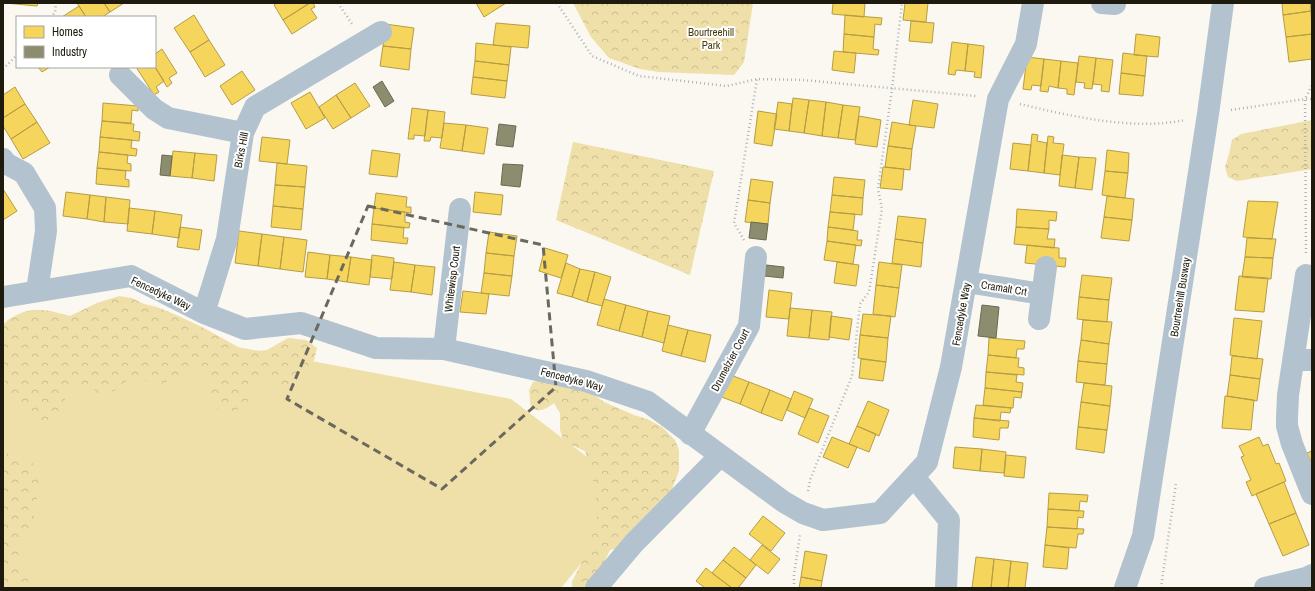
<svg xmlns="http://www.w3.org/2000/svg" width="1315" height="591" font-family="'Archivo Narrow',sans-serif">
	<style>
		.grass { fill: #efdfa8 }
		.forest { fill: url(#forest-crowns) }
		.homes { fill: #f6d55c; stroke: #b59d45 }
		.industry { fill: #8c8c6e; stroke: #6b6a51 }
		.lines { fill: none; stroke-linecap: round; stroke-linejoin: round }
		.path { stroke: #abb4ba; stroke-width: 2.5; stroke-dasharray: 1 3; stroke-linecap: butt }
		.minor { stroke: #b3c2cf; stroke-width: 22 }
		.marked { fill: none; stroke: #6b685d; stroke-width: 3; stroke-dasharray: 8 5; stroke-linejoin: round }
		.labels { text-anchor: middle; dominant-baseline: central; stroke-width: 4; stroke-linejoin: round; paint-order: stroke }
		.park-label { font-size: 11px; fill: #483c0e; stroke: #fff }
		.street-label { font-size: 11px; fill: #1e1b0e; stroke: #fff }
	</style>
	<defs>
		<pattern id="forest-crowns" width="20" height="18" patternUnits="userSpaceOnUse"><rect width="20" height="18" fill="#efdfa8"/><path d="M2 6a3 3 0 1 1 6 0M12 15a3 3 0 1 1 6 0" fill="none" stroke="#ccbf8f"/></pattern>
	</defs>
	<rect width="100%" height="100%" fill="#faf8f0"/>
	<path class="grass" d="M3,337L196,339L511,399L616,479L641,491L561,588H3Z"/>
	<path class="forest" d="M573,3H753L744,62L734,75L659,72L640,69L609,58L591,37Z
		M1312,120V169L1237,181L1228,177L1225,167L1229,154L1232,140L1241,134Z
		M573,142L714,171L690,275L556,220Z
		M119,296L132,298L144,304L157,307L174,314L204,328L247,352L267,350L288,338L306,340L317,348L314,360L304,373L285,387L272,388L266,377L256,375L247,403L234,412L215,408L207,374L191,367L175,378L161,384L130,378L116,390L101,396L88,384L74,386L61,391L67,404L61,416L47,420L35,421C24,411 5,391 3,375C1,359 3,342 3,325C6,321 10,318 15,316C33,305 51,311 70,316L97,303Z
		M541,380L582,390L596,396L604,402L634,415L647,419L662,427L675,440L679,450V471L670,494L620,548L610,550C605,560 596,582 586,587C583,589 577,588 573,588L572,586V581C581,567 596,531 597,515C598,494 591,470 585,451L564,442L560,430V413L554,403C546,409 541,412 531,409L529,390L533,382Z
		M15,453L31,461L40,475L38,494L34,517L26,532L17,561L25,569L30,588H3V454Z"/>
	<path class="homes" d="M5,3H38L37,6Z
		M77,3H104L110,12L102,17H86Z
		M104,3H124L110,12Z
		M277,3H308V4L283,20L274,5Z
		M310,3H313L315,7L311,9L317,18L292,34L283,20Z
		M476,3H506L484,17Z
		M833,3H865L864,17L832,14Z
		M905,3H928L926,22L903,20Z
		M1282,3H1310L1311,11L1283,15Z
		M79,6L86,17H62Z
		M1311,11L1312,34L1286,37L1283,15Z
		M194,15L209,40L190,52L174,28Z
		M845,15L882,18L881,25L875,24L874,37L844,34Z
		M911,21L934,23L932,43L909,41Z
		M496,23L530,26L528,48L493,45Z
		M385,24L414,28L411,49L383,46Z
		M844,34L874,37L873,49L879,50L878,55L843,52Z
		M1136,34L1160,37L1158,57L1134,55Z
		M1312,34V59L1289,62L1286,37Z
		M209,40L225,65L205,77L190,52Z
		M952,42L968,44L965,71L956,70L955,75L948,74Z
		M476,43L511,47L509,65L475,61Z
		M968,44L984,46L981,78L974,77L975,72L965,71Z
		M383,46L411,49L409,70L380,66Z
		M162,49L177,73L169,78L172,83L167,87L155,67V54Z
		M834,51L856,53L854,73L832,70Z
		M1123,53L1147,56L1145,76L1121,73Z
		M1079,56L1096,58L1092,89L1084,88L1085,83L1076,82Z
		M1027,57L1044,59L1041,86L1032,85L1031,90L1023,89Z
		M1096,58L1113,60L1109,92L1101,91L1102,85L1093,84Z
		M1044,59L1061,61L1058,88L1049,86L1048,92L1040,91Z
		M475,61L509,65L507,81L473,77Z
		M1061,61L1078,63L1074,95L1067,94V89L1058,88Z
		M38,67H50L42,72Z
		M136,67H155L164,81L156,87L159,92L154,95Z
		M242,71L255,90L232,105L220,86Z
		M1121,73L1145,76L1143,96L1119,94Z
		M473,77L507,81L505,98L471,94Z
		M355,83L370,106L351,118L336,95Z
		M15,87L25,104L3,118V95Z
		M310,92L325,118L306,129L291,103Z
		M336,95L351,118L333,129L319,107Z
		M793,98L809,100L804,133L789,131Z
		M809,100L826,102L822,136L804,133Z
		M913,100L938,104L934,128L909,125Z
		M778,102L792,104L789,131L774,129Z
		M826,102L843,105L838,138L822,136Z
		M103,103L138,106V111L132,110L131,123L102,121Z
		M25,104L37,122L11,139L3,126V118Z
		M843,105L860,107L855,140L838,138Z
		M412,108L428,110L425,136L414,135V139H408Z
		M428,110L445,112L442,138L431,137L430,141H424Z
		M758,111L777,114L772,146L754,143Z
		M859,116L881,120L877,147L855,144Z
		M102,121L134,124L133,131L140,132L139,141L100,137Z
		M37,122L50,143L23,159L11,139Z
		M892,122L916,126L912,149L888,146Z
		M444,123L466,125L462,151L440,148Z
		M466,125L488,128L484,154L462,151Z
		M1032,134L1038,135L1037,141L1047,143L1044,173L1028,171Z
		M1048,136L1054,137L1053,143L1064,144L1060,175L1044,173Z
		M100,137L132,140L131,148L137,149L136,156L99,152Z
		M262,137L290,140L287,164L259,161Z
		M1013,143L1031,145L1028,171L1010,169Z
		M888,146L912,149L910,170L885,167Z
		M372,150L400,154L397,177L369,174Z
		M1107,150L1129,153L1128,173L1105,171Z
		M173,151L195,153L192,178L170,176Z
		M99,152L128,155L127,163L131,164V171L97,168Z
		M195,153L217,155L214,181L192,178Z
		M1062,155L1079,157L1075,188L1059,186Z
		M1079,157L1096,158L1092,190L1075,188Z
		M277,163L307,166L305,187L275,185Z
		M883,167L904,169L902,190L880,188Z
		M97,168L126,171L125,179L129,180V187L96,184Z
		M1105,171L1128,173L1125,198L1102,195Z
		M834,177L865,180L863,198L832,195Z
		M751,179L773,182L770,203L748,200Z
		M275,185L305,187L303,209L273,206Z
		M3,189L17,211L3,220Z
		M66,192L90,195L87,219L63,216Z
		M475,192L503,195L501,215L473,212Z
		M376,193L407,197L406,207H411V213L374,208Z
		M90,195L106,197L104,222L87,219Z
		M832,195L863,198L862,215L830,212Z
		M1107,196L1134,199L1132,220L1104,217Z
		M106,197L130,200L128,224L104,222Z
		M748,200L770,203L768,224L745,222Z
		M1248,201L1278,202L1272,239L1243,237Z
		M273,206L303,209L301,230L271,227Z
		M129,208L155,211L152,234L127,231Z
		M374,208L405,212V222L410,223L409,228L372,224Z
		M1017,209L1057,212L1056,221L1049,220V229L1016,227Z
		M155,211L182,215L179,238L152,234Z
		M830,212L855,214L853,230L828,227Z
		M898,216L926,219L923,243L895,239Z
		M1104,217L1132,220L1129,241L1101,238Z
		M372,224L404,228L403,238H408L407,244L371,240Z
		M180,227L202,230L199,250L177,247Z
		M828,227L858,231L857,240H862L861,246L827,241Z
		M1016,227L1049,229L1047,239H1055L1054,248L1014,244Z
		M239,231L262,234L258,266L235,263Z
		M489,232L517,236L514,256L486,253Z
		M262,234L284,237L280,269L258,266Z
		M284,237L307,240L303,272L280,269Z
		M1247,238L1276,239L1273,258L1245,257Z
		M895,239L923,243L921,267L892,263Z
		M827,241L856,245L853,264L824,260Z
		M1027,245L1059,248V258H1066L1065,267L1025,263Z
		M545,248L568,255L561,278L539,271Z
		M308,252L330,255L327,279L305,277Z
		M486,253L514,256L512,276L484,273Z
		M330,255L351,257L347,282L327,279Z
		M372,255L394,258L392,279L370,277Z
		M351,257L372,260L369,285L347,282Z
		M1245,257L1273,258L1271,279L1242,277Z
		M394,262L415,265L411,292L390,290Z
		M837,262L859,265L856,286L834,283Z
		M879,262L902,265L899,288L876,285Z
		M566,263L580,269L572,297L557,293Z
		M415,265L435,267L432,295L411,292Z
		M580,269L595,272L587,302L572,297Z
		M595,272L611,277L602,306L587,302Z
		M484,273L512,276L509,296L481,293Z
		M1082,275L1112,278L1109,300L1079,297Z
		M1239,276L1268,278L1264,312L1235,310Z
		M876,285L899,288L895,317L873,314Z
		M769,290L792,293L789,319L766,317Z
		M463,291L489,294L486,314L460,312Z
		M1079,297L1109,300L1107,322L1077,319Z
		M604,299L626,305L619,331L597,325Z
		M626,305L648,311L642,337L619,331Z
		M790,308L812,310L809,338L787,336Z
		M812,310L832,312L829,340L809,338Z
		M648,311L670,316L664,343L642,337Z
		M863,314L891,316L888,338L860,335Z
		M831,316L852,319L849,340L829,337Z
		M1234,318L1262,321L1257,359L1230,355Z
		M1083,320L1112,322L1109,344L1081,340Z
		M668,325L688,330L681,356L662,351Z
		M688,330L711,335L705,362L681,356Z
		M860,335L888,338L886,362L858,358Z
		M989,338L1025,341L1024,349H1017L1016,358L988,355Z
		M1081,340L1109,344L1107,364L1078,361Z
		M988,355L1019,358L1018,367L1024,368V375L986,372Z
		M1232,356L1263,359L1260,379L1230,375Z
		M861,359L886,362L883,381L859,378Z
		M1078,361L1107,364L1105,385L1076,382Z
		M986,372L1017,375L1016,382L1023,383L1022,392L985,388Z
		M728,374L749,382L740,404L719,396Z
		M1230,375L1260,379L1257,401L1227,396Z
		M749,382L770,390L761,413L740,404Z
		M1084,383L1112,386L1110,406L1081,402Z
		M985,388L1022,392L1021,398L1014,397L1013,408L983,405Z
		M770,390L791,399L782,421L761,413Z
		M794,391L813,399L805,418L787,410Z
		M1225,396L1254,400L1251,430L1222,428Z
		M868,401L889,410L879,436L857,426Z
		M1081,402L1110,406L1107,430L1078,427Z
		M976,405L1011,408L1010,413L1001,412L1000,421L974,418Z
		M809,408L829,416L818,443L798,434Z
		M974,418L1009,421L1008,428H1000L999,440L973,437Z
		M857,426L876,434L869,452L849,444Z
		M1078,427L1107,430L1104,453L1076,449Z
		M832,437L857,447L848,468L823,457Z
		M1259,437L1263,446L1268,444L1276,464L1279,463L1286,481L1252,496L1246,482L1251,480L1241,457L1244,456L1239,446Z
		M955,447L982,449L980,471L953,468Z
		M982,449L1006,452L1004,473L980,471Z
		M1312,451V464L1307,453Z
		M1006,455L1026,457L1024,478L1004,476Z
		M1284,482L1296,513L1269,524L1256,494Z
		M1049,493L1088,495L1087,502L1080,501L1079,511L1048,509Z
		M1048,509L1084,511L1083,518L1078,517L1077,529L1047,527Z
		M1296,513L1309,545L1283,556L1269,524Z
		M763,516L785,533L771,551L749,534Z
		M1047,527L1084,529L1083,534H1078L1076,548L1045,545Z
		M762,545L780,559L768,574L750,560Z
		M1045,545L1069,548L1067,569L1043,567Z
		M734,547L756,565L746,578L723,560Z
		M805,551L827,555L822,581L801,577Z
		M976,557L994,559L991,588H972Z
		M994,559L1011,561L1008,588H991Z
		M723,560L746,578L738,588H732L712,573Z
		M1011,561L1028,563L1025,588H1008Z
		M706,568L712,573L732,588H705L696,581Z
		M801,577L822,581L821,588H799Z"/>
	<path class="industry" d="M382,81L394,101L385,107L373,87Z
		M499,124L516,126L513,147L496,145Z
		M162,155L172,156L170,176L160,175Z
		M503,164L523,165L520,187L501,185Z
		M751,222L768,224L766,240L749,238Z
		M766,265L784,267L783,278L764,276Z
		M982,305L999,307L996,338L978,336Z"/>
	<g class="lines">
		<path class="path" d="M338,3L352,24
			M557,3L592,56L639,76L727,86L757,79L803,80L976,96
			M50,17L55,13L56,3
			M3,69L17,55
			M1020,104C1070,116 1133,131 1185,120
			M1231,110L1305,99H1312
			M744,240L734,223L757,79
			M1306,253L1305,99L1312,85
			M808,491L810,480L852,376L860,304L869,292L882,209L878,189L892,89L902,3
			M794,588V575L800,535
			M1161,588L1176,483"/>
		<path class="minor" d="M1102,3L1115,4
			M120,75L154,109L168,118L243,133
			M3,159L7,164L24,173L45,208L46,231L37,291
			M1312,277L1306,275L1288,395L1287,418V426L1292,444L1312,494
			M966,282L1042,294
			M3,297L131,276L204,313L245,329L301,323L376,348L444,349L586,381L648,402L784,502L803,513L823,520L880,513L927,462L951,367L998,99L1026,44L1033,3
			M204,313L227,239L243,133L255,107L381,32
			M1039,319L1046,267
			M444,349L460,209
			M1294,359L1302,360H1312
			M690,434L749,326L756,257
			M914,477L949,520L946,588
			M596,588L634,543L720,456
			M1125,588L1143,536L1208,114L1223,3
			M1265,588L1306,578L1312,575"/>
	</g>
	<path class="marked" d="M368,206L543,245L556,387L442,489L287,399Z"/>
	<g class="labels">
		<g class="park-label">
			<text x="711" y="32">Bourtreehill<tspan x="711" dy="13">Park</tspan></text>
		</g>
		<g class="street-label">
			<text transform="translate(241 150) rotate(-79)">Birks Hill</text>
			<text transform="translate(452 279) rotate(-83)">Whitewisp Court</text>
			<text transform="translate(1004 288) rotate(9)">Cramalt Crt</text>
			<text transform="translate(161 293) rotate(25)">Fencedyke Way</text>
			<text transform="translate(1180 297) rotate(-81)">Bourtreehill Busway</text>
			<text transform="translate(961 314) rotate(-80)">Fencedyke Way</text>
			<text transform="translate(730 360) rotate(-62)">Drumelzier Court</text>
			<text transform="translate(572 379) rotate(15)">Fencedyke Way</text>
		</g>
	</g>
	<rect width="1315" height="591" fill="none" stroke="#1e1b0e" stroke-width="8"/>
	<rect x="16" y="16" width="140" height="52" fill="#ffffff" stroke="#a5a49f"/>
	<rect x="24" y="26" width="20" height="12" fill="#f6d55c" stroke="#a5a49f"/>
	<text x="52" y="36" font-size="12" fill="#1e1b0e">Homes</text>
	<rect x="24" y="46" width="20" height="12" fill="#8c8c6e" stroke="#a5a49f"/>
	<text x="52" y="56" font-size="12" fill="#1e1b0e">Industry</text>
</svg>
